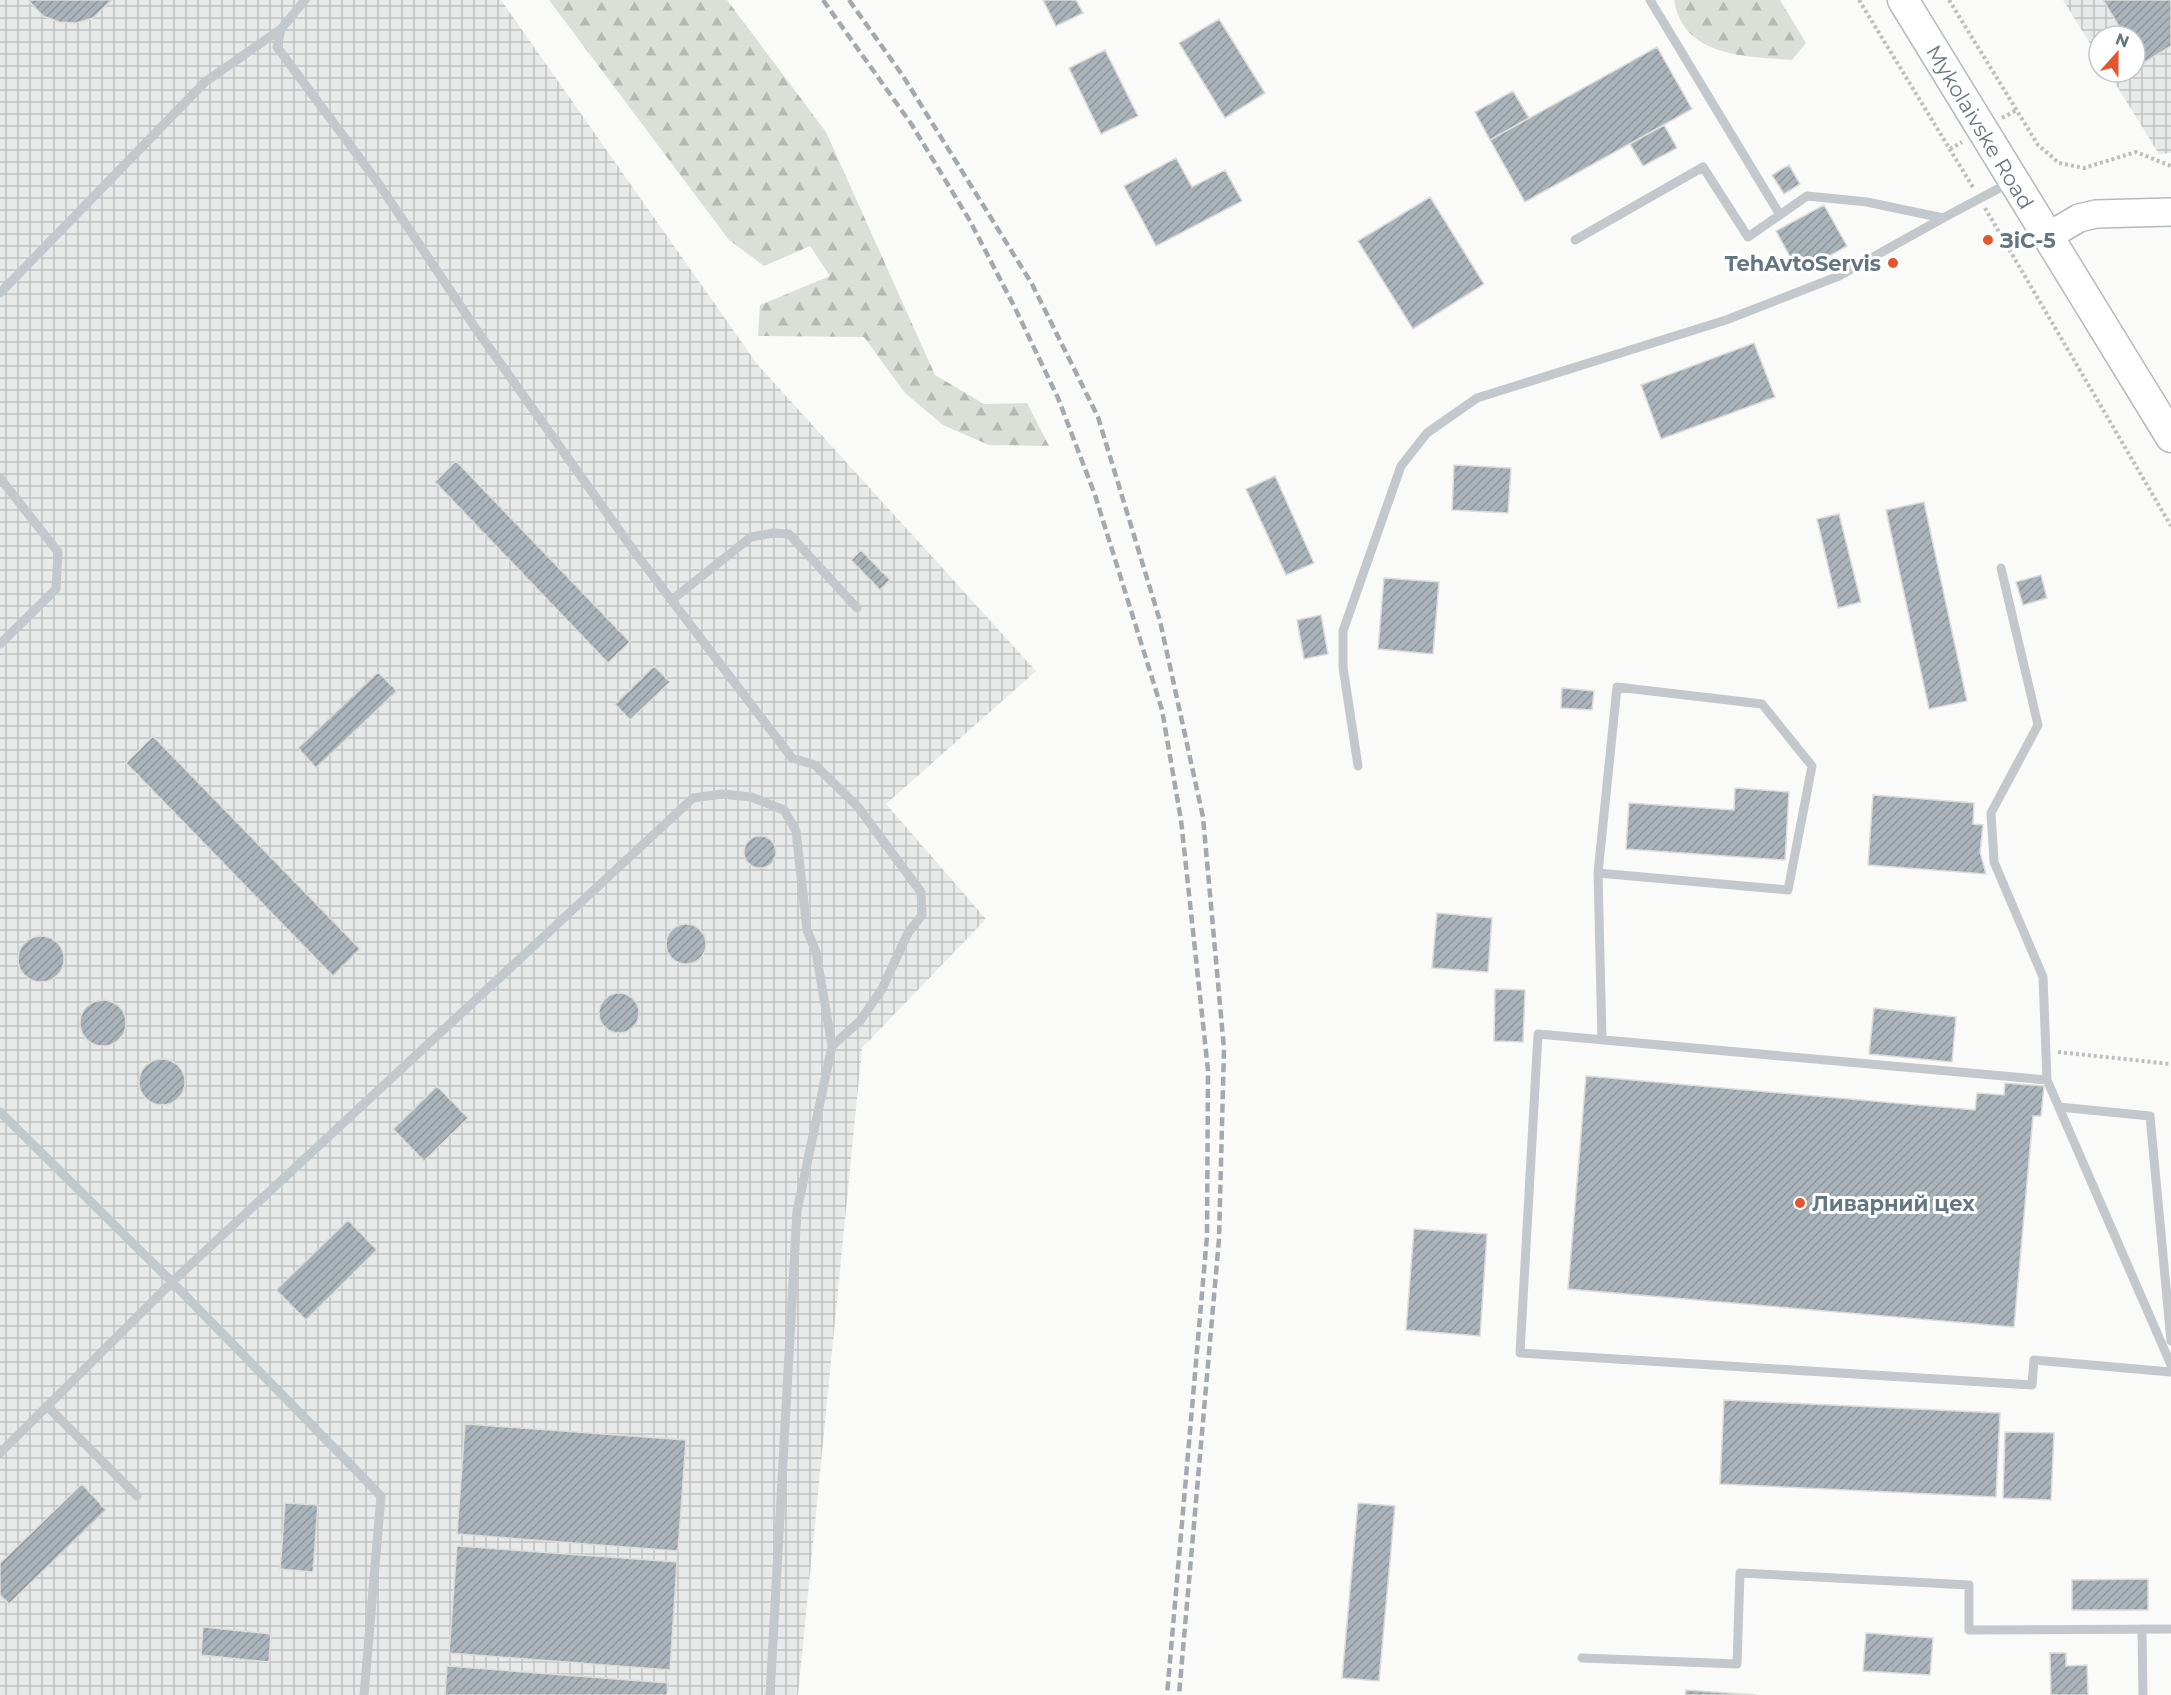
<svg xmlns="http://www.w3.org/2000/svg" width="2171" height="1695" font-family="Montserrat,sans-serif">
	<style>
		.industrial { fill: url(#industrial-grid) }
		.forest { fill: url(#forest-firs) }
		.building { fill: url(#building-hatch); stroke: #dcdcda; stroke-width: 1.5 }
		.lines { fill: none; stroke-linecap: round; stroke-linejoin: round }
		.secondary-casing { stroke: #b3babf; stroke-width: 30 }
		.primary-casing { stroke: #b5babe; stroke-width: 33 }
		.path { stroke: #bbbfc2; stroke-width: 4; stroke-dasharray: 3 3; stroke-linecap: butt }
		.lane { stroke: #c3c8cc; stroke-width: 9 }
		.secondary { stroke: #fff; stroke-width: 27 }
		.primary { stroke: #fff; stroke-width: 30 }
		.rail { stroke: #a2aab0; stroke-width: 4.5; stroke-dasharray: 9 4.5; stroke-linecap: butt }
		.poi-dot { fill: #e4572e; stroke: #fff; stroke-width: 2 }
		.labels { text-anchor: middle; dominant-baseline: central; stroke-width: 6; stroke-linejoin: round; paint-order: stroke }
		.street-label { font-size: 21px; fill: #657683; stroke: #fff }
		.poi-label { font-size: 21px; font-weight: bold; fill: #657683; stroke: #fff; text-anchor: start }
	</style>
	<defs>
		<pattern id="industrial-grid" width="8" height="8" patternUnits="userSpaceOnUse" patternTransform="scale(1.5)"><rect width="8" height="8" fill="#e8e9e9"/><path d="M0 4h8M4 0v8" fill="none" stroke="#c0c1c2"/></pattern>
		<pattern id="forest-firs" width="22" height="20" patternUnits="userSpaceOnUse" patternTransform="scale(1.5)"><rect width="22" height="20" fill="#dadfd7"/><path d="M5 1l3.5 6h-7zM16 11l3.5 6h-7z" fill="#b4b9b4"/></pattern>
		<pattern id="building-hatch" width="6" height="6" patternUnits="userSpaceOnUse" patternTransform="scale(1.5)"><rect width="6" height="6" fill="#aab3b9"/><path d="M-1 1l2-2M0 6l6-6M5 7l2-2" fill="none" stroke="#8e969c"/></pattern>
	</defs>
	<rect width="100%" height="100%" fill="#fafaf8"/>
	<path class="industrial" d="M0,0H501L757,364L1036,671L886,804L986,919L862,1048L798,1695H0Z
		M2063,0H2171V153L2159,154L2108,72H2135V36H2099V58Z"/>
	<path class="forest" d="M549,0H727L826,132L935,375L984,404L1027,403L1049,446L989,445L943,425L905,393L864,337L758,336L760,305L830,276L810,246L764,266L729,240Z
		M1674,0H1780L1806,43L1792,60C1746,56 1684,58 1674,0Z"/>
	<path class="building" d="M28,0H112L93,18L76,23L59,22L43,16Z
		M1043,0H1076L1083,13L1056,26Z
		M2103,0H2171V46L2142,64L2135,53V36H2125Z
		M1219,19L1265,93L1225,118L1179,43Z
		M1657,47L1692,109L1525,202L1490,140Z
		M1105,50L1138,116L1101,134L1069,68Z
		M1513,91L1529,118L1490,140L1475,112Z
		M1664,125L1677,148L1643,166L1630,144Z
		M1176,158L1192,187L1225,170L1242,201L1156,246L1124,186Z
		M1789,165L1800,184L1784,194L1772,175Z
		M1430,197L1484,284L1413,329L1358,241Z
		M1824,205L1847,246L1799,273L1776,231Z
		M1754,343L1775,397L1661,439L1641,385Z
		M456,461L630,642L608,663L435,482Z
		M1454,465L1511,468L1508,513L1452,510Z
		M1275,476L1314,563L1286,575L1246,489Z
		M1924,502L1967,701L1929,709L1886,510Z
		M1839,514L1861,602L1838,608L1817,519Z
		M861,550L890,580L880,590L851,560Z
		M2041,575L2047,598L2023,605L2016,582Z
		M1384,578L1439,582L1433,654L1378,649Z
		M1321,615L1328,654L1304,659L1297,620Z
		M654,666L670,682L630,720L615,704Z
		M378,672L397,691L316,768L298,748Z
		M1562,688L1594,691L1592,710L1561,708Z
		M153,736L360,949L333,976L126,763Z
		M1735,788L1789,792L1785,860L1626,849L1629,803L1734,810Z
		M1873,795L1974,803L1973,824L1983,825L1980,852L1986,874L1868,865Z
		M744 852a16 16 0 1 1 32 0a16 16 0 1 1-32 0Z
		M1437,913L1492,918L1488,972L1432,968Z
		M666 944a20 20 0 1 1 40 0a20 20 0 1 1-40 0Z
		M18 959a23 23 0 1 1 46 0a23 23 0 1 1-46 0Z
		M1495,989L1525,990L1523,1042L1494,1041Z
		M599 1013a20 20 0 1 1 40 0a20 20 0 1 1-40 0Z
		M80 1023a23 23 0 1 1 46 0a23 23 0 1 1-46 0Z
		M1874,1008L1956,1017L1952,1062L1869,1054Z
		M139 1082a23 23 0 1 1 46 0a23 23 0 1 1-46 0Z
		M1586,1076L1975,1110L1977,1093L2004,1095L2005,1083L2044,1086L2041,1116H2033L2014,1327L1568,1289Z
		M437,1086L468,1118L424,1161L393,1129Z
		M348,1220L377,1250L306,1320L276,1290Z
		M1414,1229L1487,1234L1480,1336L1406,1330Z
		M1724,1400L2000,1413L1996,1497L1720,1484Z
		M465,1424L686,1440L678,1551L457,1534Z
		M2005,1432L2054,1433L2051,1500L2003,1498Z
		M82,1484L106,1510L9,1604L0,1595V1563Z
		M285,1503L318,1505L313,1572L280,1569Z
		M1358,1503L1395,1506L1379,1681L1342,1678Z
		M457,1546L677,1562L670,1670L449,1653Z
		M2148,1579V1610H2072V1580Z
		M203,1627L271,1634L269,1662L201,1655Z
		M1866,1633L1933,1638L1930,1675L1863,1671Z
		M2050,1653H2066V1666L2087,1665L2088,1695H2051Z
		M447,1666L668,1683L667,1695H445Z
		M1686,1690L1756,1695H1685Z"/>
	<g class="lines">
		<g class="secondary-casing">
			<path id="secondary" d="M2047,237L2079,218L2096,214L2171,212"/>
		</g>
		<g class="primary-casing">
			<path id="primary" d="M1903,0L2171,437"/>
		</g>
		<path class="path" d="M1859,0L1974,189
			M1949,0L2038,145L2059,163L2084,168L2136,152L2171,166
			M2002,118L2017,110
			M1950,149L1962,142
			M1985,208L2171,526
			M2058,1052L2171,1064"/>
		<path class="lane" d="M305,0L281,29L277,47L376,180L476,329L634,551L792,758L815,765L858,807L921,892L922,915L908,933L882,989L860,1021L832,1046L797,1211L770,1695
			M1650,0L1780,215
			M1575,240L1703,167L1748,237L1807,196L1867,202L1943,218L2011,182
			M0,293L205,82L281,29
			M0,478L58,552L56,589L0,644
			M2001,568L2038,725L1991,813L1994,862L2043,977L2047,1080
			M673,599L751,537L773,533L789,534L857,608
			M1358,766L1343,667V631L1401,466L1427,433L1477,398L1726,320L1839,276L1943,218
			M1598,873L1617,687L1762,704L1812,766L1788,890L1598,873L1602,1040
			M2059,1107L2150,1116L2171,1341
			M0,1112L172,1282L381,1496L364,1695
			M2171,1365L2047,1080L1538,1034L1520,1353L2032,1385L2034,1360L2171,1372
			M47,1406L137,1496
			M0,1453L172,1282L693,798L722,794L751,797L784,810L796,831L807,930L816,952L832,1046
			M2142,1629L2143,1695
			M1582,1658L1737,1664L1740,1573L1969,1585V1630L2171,1629"/>
		<use href="#secondary" class="secondary"/>
		<use href="#primary" class="primary"/>
		<path class="rail" d="M823,0L912,125L970,221L1015,308L1058,398L1095,495L1162,710L1181,820L1208,1070L1207,1236L1167,1695
			M849,0L903,76L1032,284L1098,417L1160,621L1203,817L1224,1049L1219,1239L1179,1695"/>
	</g>
	<g class="poi-dot">
		<circle cx="1988" cy="240" r="6"/>
		<circle cx="1893" cy="263" r="6"/>
		<circle cx="1800" cy="1203" r="6"/>
	</g>
	<g class="labels">
		<g class="street-label">
			<text transform="translate(1980 127) rotate(59)">Mykolaivske Road</text>
		</g>
		<g class="poi-label">
			<text x="2000" y="240">ЗіС-5</text>
			<text x="1881" y="263" text-anchor="end">TehAvtoServis</text>
			<text x="1812" y="1203">Ливарний цех</text>
		</g>
	</g>
	<g transform="translate(2117 54) rotate(21)"><circle r="28" fill="#ffffff" stroke="#c1c8cd" stroke-width="1.5"/>
	<path d="M0-4.5L10 22L0 15L-10 22Z" fill="#e4572e"/>
	<text y="-9" font-size="16" font-weight="bold" text-anchor="middle" fill="#657683">N</text>
	</g>
</svg>
